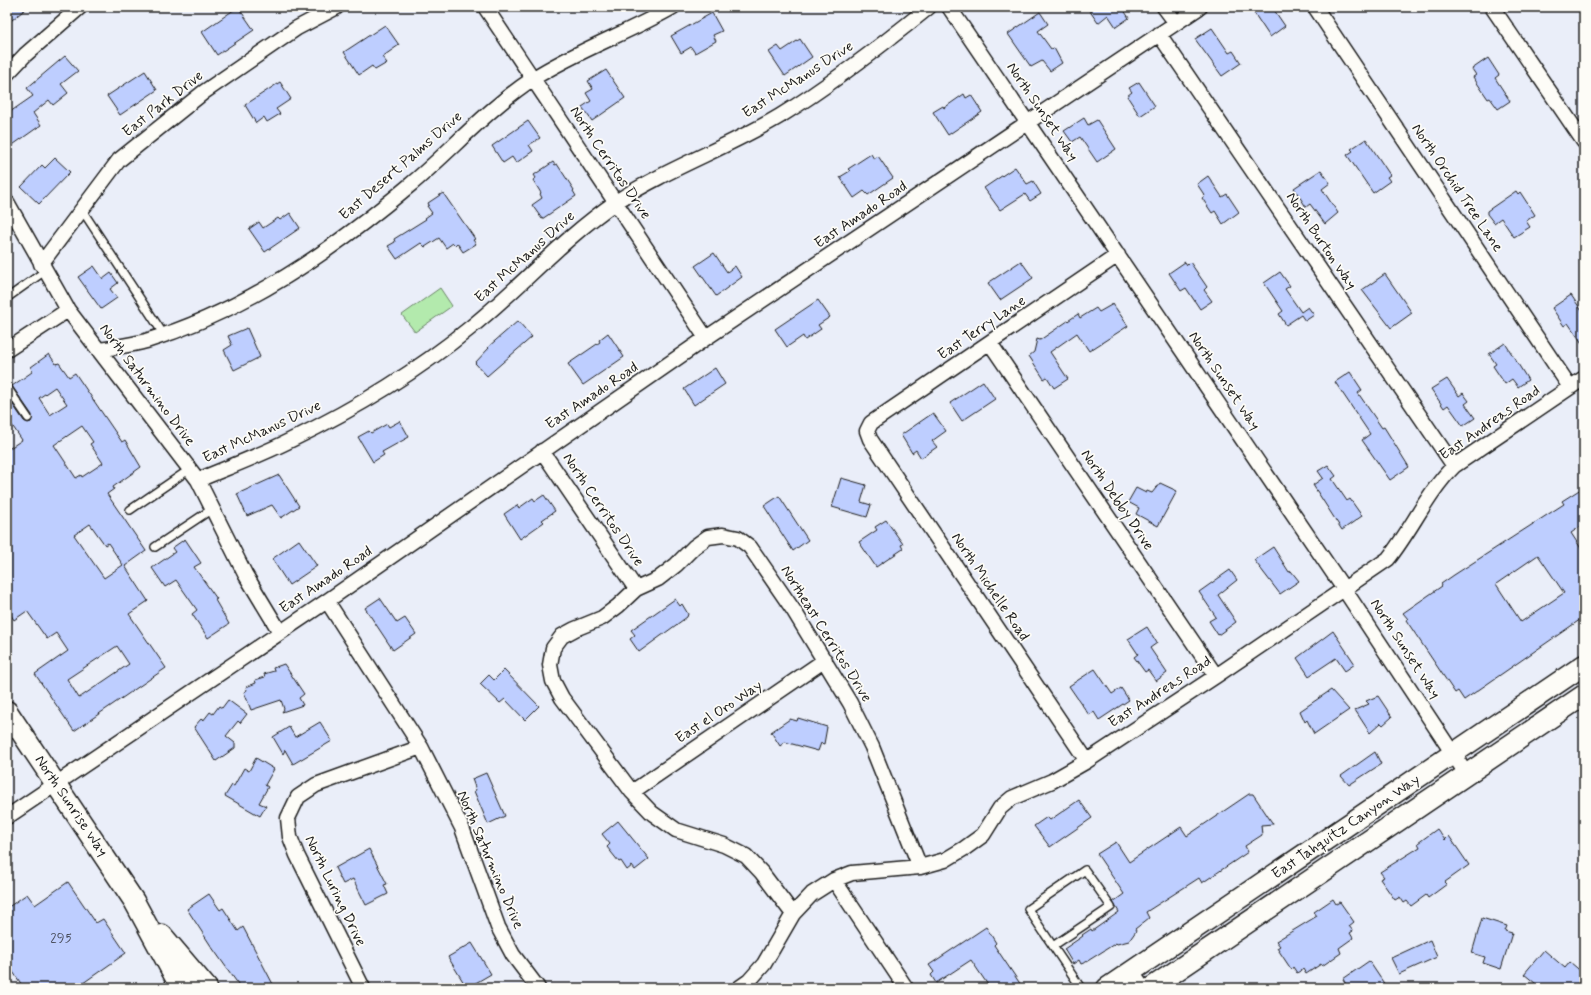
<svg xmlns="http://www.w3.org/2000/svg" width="1591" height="995" font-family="Mynerve,sans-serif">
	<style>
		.green { fill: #b3eaad; stroke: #688364 }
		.building { fill: #beceff; stroke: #1c1c1c; fill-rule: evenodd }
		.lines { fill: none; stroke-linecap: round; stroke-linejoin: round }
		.lane-casing { stroke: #1c1c1c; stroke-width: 10 }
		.street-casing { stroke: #1c1c1c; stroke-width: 17 }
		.secondary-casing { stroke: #1c1c1c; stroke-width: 23 }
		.lane { stroke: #fdfcf7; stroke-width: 7 }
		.street { stroke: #fdfcf7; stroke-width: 14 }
		.secondary { stroke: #fdfcf7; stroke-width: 20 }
		.labels { text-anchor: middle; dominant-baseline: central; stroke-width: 3.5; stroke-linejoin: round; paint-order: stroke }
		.number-label { font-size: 13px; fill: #444855 }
		.street-label { font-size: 15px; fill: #1c1c1c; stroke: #fdfcf7 }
	</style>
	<rect width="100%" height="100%" fill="#eaeef9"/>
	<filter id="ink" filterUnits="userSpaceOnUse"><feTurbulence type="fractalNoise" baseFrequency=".025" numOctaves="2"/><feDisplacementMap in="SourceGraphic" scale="8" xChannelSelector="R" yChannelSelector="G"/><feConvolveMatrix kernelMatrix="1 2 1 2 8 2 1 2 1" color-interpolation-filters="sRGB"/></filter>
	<g filter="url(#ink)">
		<path class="green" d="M440,288L452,306L415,332L402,315Z"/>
		<path class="building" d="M7,7H28L7,24Z
			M238,7L254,30L217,55L202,32Z
			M1087,7H1122L1129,18L1116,27L1108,15L1098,23Z
			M1250,7H1272L1285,26L1270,37Z
			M1040,12L1048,24L1038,31L1051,49L1054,48L1062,63L1050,71L1042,61L1031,67L1008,34Z
			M712,13L722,31L713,35L716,41L695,53L691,47L681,53L671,36Z
			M385,25L399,45L382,57L387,63L375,70L372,66L359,75L344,52Z
			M1212,28L1229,53L1233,51L1241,63L1222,76L1195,39Z
			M800,39L812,57L785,76L769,52L778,46L782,51Z
			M65,56L78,71L61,84L68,93L53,105L49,100L33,113L41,125L7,149V114L33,96L27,88Z
			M1488,58L1499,75L1495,78L1510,101L1498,109L1490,98L1488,99L1473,77L1476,75L1472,69Z
			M606,70L625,98L592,121L582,107L591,101L586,93L593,89L588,81Z
			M145,71L157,90L120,115L107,96Z
			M280,82L291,99L276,109L280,114L267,122L264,117L256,123L245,105Z
			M1139,82L1155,106L1140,116L1127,96L1132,92L1129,88Z
			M964,94L966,98L971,95L982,112L948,135L933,112L943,106L944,108Z
			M1084,118L1088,125L1097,120L1116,149L1097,162L1080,137L1072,142L1064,131Z
			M528,121L540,138L529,145L533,151L516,163L512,157L503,163L492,146Z
			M1366,139L1390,175L1387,177L1390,181L1373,193L1347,155L1353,151L1351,149Z
			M871,154L874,159L878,156L893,178L868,195L864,191L854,198L840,177L850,171L848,169Z
			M55,158L70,172L39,204L21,187L42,165L45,168Z
			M553,162L555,165L557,164L574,190L573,191L576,196L542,219L532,205L542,198L540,194L541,193L533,180L536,178L534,175Z
			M1015,167L1027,184L1033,181L1041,194L1030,201L1025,194L1000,210L984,188Z
			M1321,170L1330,183L1322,189L1338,213L1325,224L1310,204L1306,207L1294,188Z
			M1208,176L1222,197L1227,194L1239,212L1223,224L1215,211L1212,213L1202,198L1205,196L1197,184Z
			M1516,191L1518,194L1520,192L1535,215L1526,221L1530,227L1514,237L1501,218L1494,223L1487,214V211Z
			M443,193L475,239L473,240L476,244L463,252L457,243L455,245L453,243L446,248L439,238L425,247L421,243L397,259L388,246L395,242L394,239L426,219L425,218L432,213L427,206L429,205L428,203Z
			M290,213L300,228L265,252L249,229L259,222L263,228L278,218L280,220Z
			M714,253L727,272L735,266L742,277L716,296L695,266Z
			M1021,261L1033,278L1000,300L988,283Z
			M1185,262L1187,265L1190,262L1207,287L1204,290L1212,301L1200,309L1186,288L1181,291L1169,273Z
			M94,266L103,279L111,273L118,283L110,289L117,298L101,309L78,277Z
			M1280,272L1290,286L1285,289L1301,312L1308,307L1314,315L1305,321L1301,315L1286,325L1279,314L1283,311L1264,283Z
			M1385,274L1412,313L1391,328L1362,290Z
			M1571,295L1584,314V346L1568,323L1564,326L1552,308Z
			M818,300L830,317L818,325L821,329L805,340L803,336L787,347L775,329Z
			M1113,304L1128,326L1089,351L1077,333L1050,352L1068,379L1054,388L1047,377L1044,379L1029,356L1034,352L1037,339L1040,340L1078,314L1080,318L1096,308L1099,312Z
			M518,321L532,337L487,376L475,363L489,348L488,347Z
			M247,328L260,357L234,370L224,350L232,345L228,336Z
			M608,333L624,357L583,385L568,364L600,342L599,340Z
			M1505,343L1528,380L1518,387L1512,379L1505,384L1493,366L1496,364L1489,354Z
			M49,354L56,364L59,363L69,377L75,373L122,442L125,440L141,467L113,487L114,489L107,494L146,551L125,566L148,601L129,614L166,668L74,731L35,674L68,651L56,633L47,639L27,611L14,620L7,609V450L22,440L7,418V396L24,421L28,423L31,422L32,415L12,386L32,372L31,367ZM55,387L67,404L50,415L39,398ZM82,426L93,442L90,444L103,463L82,477L81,475L76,478L54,445ZM90,524L105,545L108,543L123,565L104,578L74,535ZM117,646L129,664L79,698L67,679Z
			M715,368L725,384L694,405L684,389Z
			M1350,372L1362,390L1358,393L1382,428L1384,427L1409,467L1390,480L1362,440L1370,434L1335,382Z
			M1447,379L1459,396L1463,393L1469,401L1465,404L1475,418L1463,426L1448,405L1444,408L1431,389Z
			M983,381L995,399L962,421L950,403Z
			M933,413L946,431L932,441L937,447L921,458L916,450L912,453L901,435Z
			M400,421L409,437L382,452L384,455L373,462L358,437L369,431L371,433L387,424L389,427Z
			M1328,465L1336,476L1332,479L1347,501L1350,499L1362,516L1342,530L1313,485L1323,478L1318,471Z
			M279,475L299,506L281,518L272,505L247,516L237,494Z
			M841,478L866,485L861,502L871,505L867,517L832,507Z
			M1160,483L1177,491L1158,526L1136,514L1139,508L1128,502L1136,488L1146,493L1147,491L1152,493Z
			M1584,487V524L1571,533L1584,553V617L1464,700L1458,691L1455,693L1406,620L1408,619L1403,613L1442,586L1441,584L1454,575L1564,504L1562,501ZM1538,555L1564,593L1521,622L1496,584Z
			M544,495L555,511L542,520L544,522L520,539L504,514L517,505L519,508L533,498L535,501Z
			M779,496L808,540L793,551L764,506Z
			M886,520L903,544L901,545L903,549L876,567L859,542L877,530L875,527Z
			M185,539L201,563L194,567L217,599L215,600L229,624L208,638L192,614L197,610L176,580L165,587L152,568L175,552L172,548Z
			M299,540L317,566L289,585L272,559Z
			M1273,547L1289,572L1291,571L1299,581L1280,594L1254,560Z
			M1230,570L1237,580L1218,595L1236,622L1218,635L1209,621L1216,617L1199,592Z
			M380,598L397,623L405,618L416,634L393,650L365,608Z
			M675,599L680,606L682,604L688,614L687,617L639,652L630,639L635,635L631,630Z
			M1147,627L1157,643L1150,648L1167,673L1156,681L1148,670L1145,672L1134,657L1138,654L1128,639Z
			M1333,631L1355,664L1345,671L1336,658L1309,676L1297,658Z
			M284,664L304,694L299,698L303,705L282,712L284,709L281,700L251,710L244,692L247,690L246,687L256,683L255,680L265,677L264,674L274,671L273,668Z
			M1095,669L1112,694L1121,688L1129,700L1099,720L1094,712L1089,715L1069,686Z
			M504,670L539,706L525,720L505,699L500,703L480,684L489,675L494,680Z
			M1331,690L1349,710L1314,734L1307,720L1305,722L1300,711Z
			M1378,696L1392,717L1383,725L1381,723L1370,733L1355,710L1369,704L1366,701Z
			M228,700L247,714L240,723L238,721L226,736L235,743V748L216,761L194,727L201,719L203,721L210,712L213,714L219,706L222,708Z
			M798,718L827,727L824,744L821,743L818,751L785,742L780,746L771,732L790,719L797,721Z
			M320,722L332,741L293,764L285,750L283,754L273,737L289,727L295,737Z
			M1375,752L1381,764L1349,785L1341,776Z
			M256,758L274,769L265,785L268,787L259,803L266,806L260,816L225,796L232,785L234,786L244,768L249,771Z
			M486,773L505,816L488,824L474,791L476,790L472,779Z
			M1249,794H1253L1273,824L1261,825L1262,835L1245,846L1248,852L1202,883L1199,878L1146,912L1149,918L1135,929L1136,931L1129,941L1117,944L1116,943L1086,962L1081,964L1079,960L1073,964L1064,949L1083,936L1082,935L1091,929L1092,931L1119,912L1113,902L1124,894L1097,854L1116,842L1129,862L1181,827L1187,836Z
			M1079,800L1092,818L1050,847L1034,826L1047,817L1050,820Z
			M618,821L649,859L635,870L632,866L627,870L621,861L619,862L607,847L610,844L602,834Z
			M1437,829L1445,840L1449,836L1469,865L1445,882L1447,884L1428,898L1426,895L1411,906L1407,901L1404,903L1400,897L1395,900L1380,879L1384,877L1380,872L1420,847L1418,843Z
			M369,849L387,884L384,885L388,894L366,905L353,879L343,884L335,868Z
			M68,882L96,923L103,919L126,953L76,988H24L7,963V908L27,894L35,905Z
			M209,894L220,910L223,908L238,931L243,927L275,988H241L211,946L187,909Z
			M1333,899L1336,904L1340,902L1354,922L1349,926L1353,931L1350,933L1353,938L1339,948L1341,953L1322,966L1321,964L1306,974L1303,969L1297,973L1293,967L1291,969L1277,948L1280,946L1276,941L1317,916L1314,912Z
			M1482,918L1507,926L1505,931L1512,933L1501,969L1483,963L1485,957L1472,953Z
			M986,927L996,943L994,945L1023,988H990L971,960L936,983L931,975L934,972L929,965Z
			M1430,940L1437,957L1399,974L1391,958Z
			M472,943L491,974L467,988L448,957Z
			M1544,950L1565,968L1570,962L1584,974V976L1574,988H1541L1524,974Z
			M1369,961L1387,988H1348L1343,979Z"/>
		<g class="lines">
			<g class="lane-casing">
				<path id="lane" d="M82,210L164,335
					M7,298L45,271
					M7,387L28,418
					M130,510L190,469
					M155,547L212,509
					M1053,946L1111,907L1085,870L1028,909L1081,988"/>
			</g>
			<g class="street-casing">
				<path id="street" d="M485,7L706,338
					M949,7L1344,589L1467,775
					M1164,7L1176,23
					M1315,7L1570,387
					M1492,7L1584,142
					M1159,34L1454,466
					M7,74L25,55L80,7
					M7,202L68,310L198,480L245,574L280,632
					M41,264L119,160L204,92L297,28L337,7
					M990,343L1216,676
					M7,350L68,310
					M100,350C115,347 131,345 146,341C245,311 332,251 410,185C452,150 488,108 534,78C578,50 628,33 673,7
					M542,451L636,589
					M198,480C229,467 261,455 291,440C355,409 415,373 470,328C520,288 562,239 616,202C668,168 727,148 780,116C832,84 881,46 929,7
					M327,601L421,747L462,828L498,927L513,955L538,988
					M1087,761L870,439L867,431L871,423L1118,255
					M632,792L825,660
					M7,817L327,601L706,338L1200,7
					M834,880L906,988
					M793,914L762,873L746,856L724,845L676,830L652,813L632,792L562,698L553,681L550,665L553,648L562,636L575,629L602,618L618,606L636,589L658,579L676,565L694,547L708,537L723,535L738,538L750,547L794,611L850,703L872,747L920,867
					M1131,971L1143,988
					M363,988L297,855L290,837L288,818L298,797L316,785L421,747
					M739,988L749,981L764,964L793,914L812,894L834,880L852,873L920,867L945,860L965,848L983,835L1000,808L1012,798L1052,781L1087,761L1216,676L1388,559C1412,529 1427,493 1454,466L1584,378"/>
			</g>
			<g class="secondary-casing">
				<path id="secondary" d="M7,711L134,901L181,988
					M162,935L207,988
					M1107,988L1584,665
					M1151,988L1584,695"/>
			</g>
			<use href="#lane" class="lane"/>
			<use href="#street" class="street"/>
			<use href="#secondary" class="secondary"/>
		</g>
	</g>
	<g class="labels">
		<g class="number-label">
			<text x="61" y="938">295</text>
		</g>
		<g class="street-label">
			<text transform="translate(798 80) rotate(-33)">East McManus Drive</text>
			<text transform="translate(163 104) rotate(-38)">East Park Drive</text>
			<text transform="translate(1042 112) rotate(56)">North Sunset Way</text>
			<text transform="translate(610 163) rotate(56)">North Cerritos Drive</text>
			<text transform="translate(401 166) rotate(-41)">East Desert Palms Drive</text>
			<text transform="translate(1457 188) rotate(56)">North Orchid Tree Lane</text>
			<text transform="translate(861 215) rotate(-34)">East Amado Road</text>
			<text transform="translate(1321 241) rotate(56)">North Burton Way</text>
			<text transform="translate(525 257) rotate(-42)">East McManus Drive</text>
			<text transform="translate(982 328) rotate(-34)">East Terry Lane</text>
			<text transform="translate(1224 381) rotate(56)">North Sunset Way</text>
			<text transform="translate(147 385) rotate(53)">North Saturmino Drive</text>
			<text transform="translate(592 396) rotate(-34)">East Amado Road</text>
			<text transform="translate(1490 423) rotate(-35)">East Andreas Road</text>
			<text transform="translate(262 432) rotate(-25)">East McManus Drive</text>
			<text transform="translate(1117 500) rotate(56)">North Debby Drive</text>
			<text transform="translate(603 510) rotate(56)">North Cerritos Drive</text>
			<text transform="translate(326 580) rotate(-34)">East Amado Road</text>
			<text transform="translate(990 587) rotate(56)">North Michelle Road</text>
			<text transform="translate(826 634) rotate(58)">Northeast Cerritos Drive</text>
			<text transform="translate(1405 649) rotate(57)">North Sunset Way</text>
			<text transform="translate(1160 692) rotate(-33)">East Andreas Road</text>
			<text transform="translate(719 712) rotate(-34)">East el Oro Way</text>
			<text transform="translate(71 806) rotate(56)">North Sunrise Way</text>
			<text transform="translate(1346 827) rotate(-34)">East Tahquitz Canyon Way</text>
			<text transform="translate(490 860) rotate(67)">North Saturmino Drive</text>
			<text transform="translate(335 891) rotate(64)">North Luring Drive</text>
		</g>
	</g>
	<rect width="1591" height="995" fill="none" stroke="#fdfcf7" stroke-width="24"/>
	<rect x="12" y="12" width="1567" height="971" fill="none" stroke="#1c1c1c" stroke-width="1.5" filter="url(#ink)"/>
</svg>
